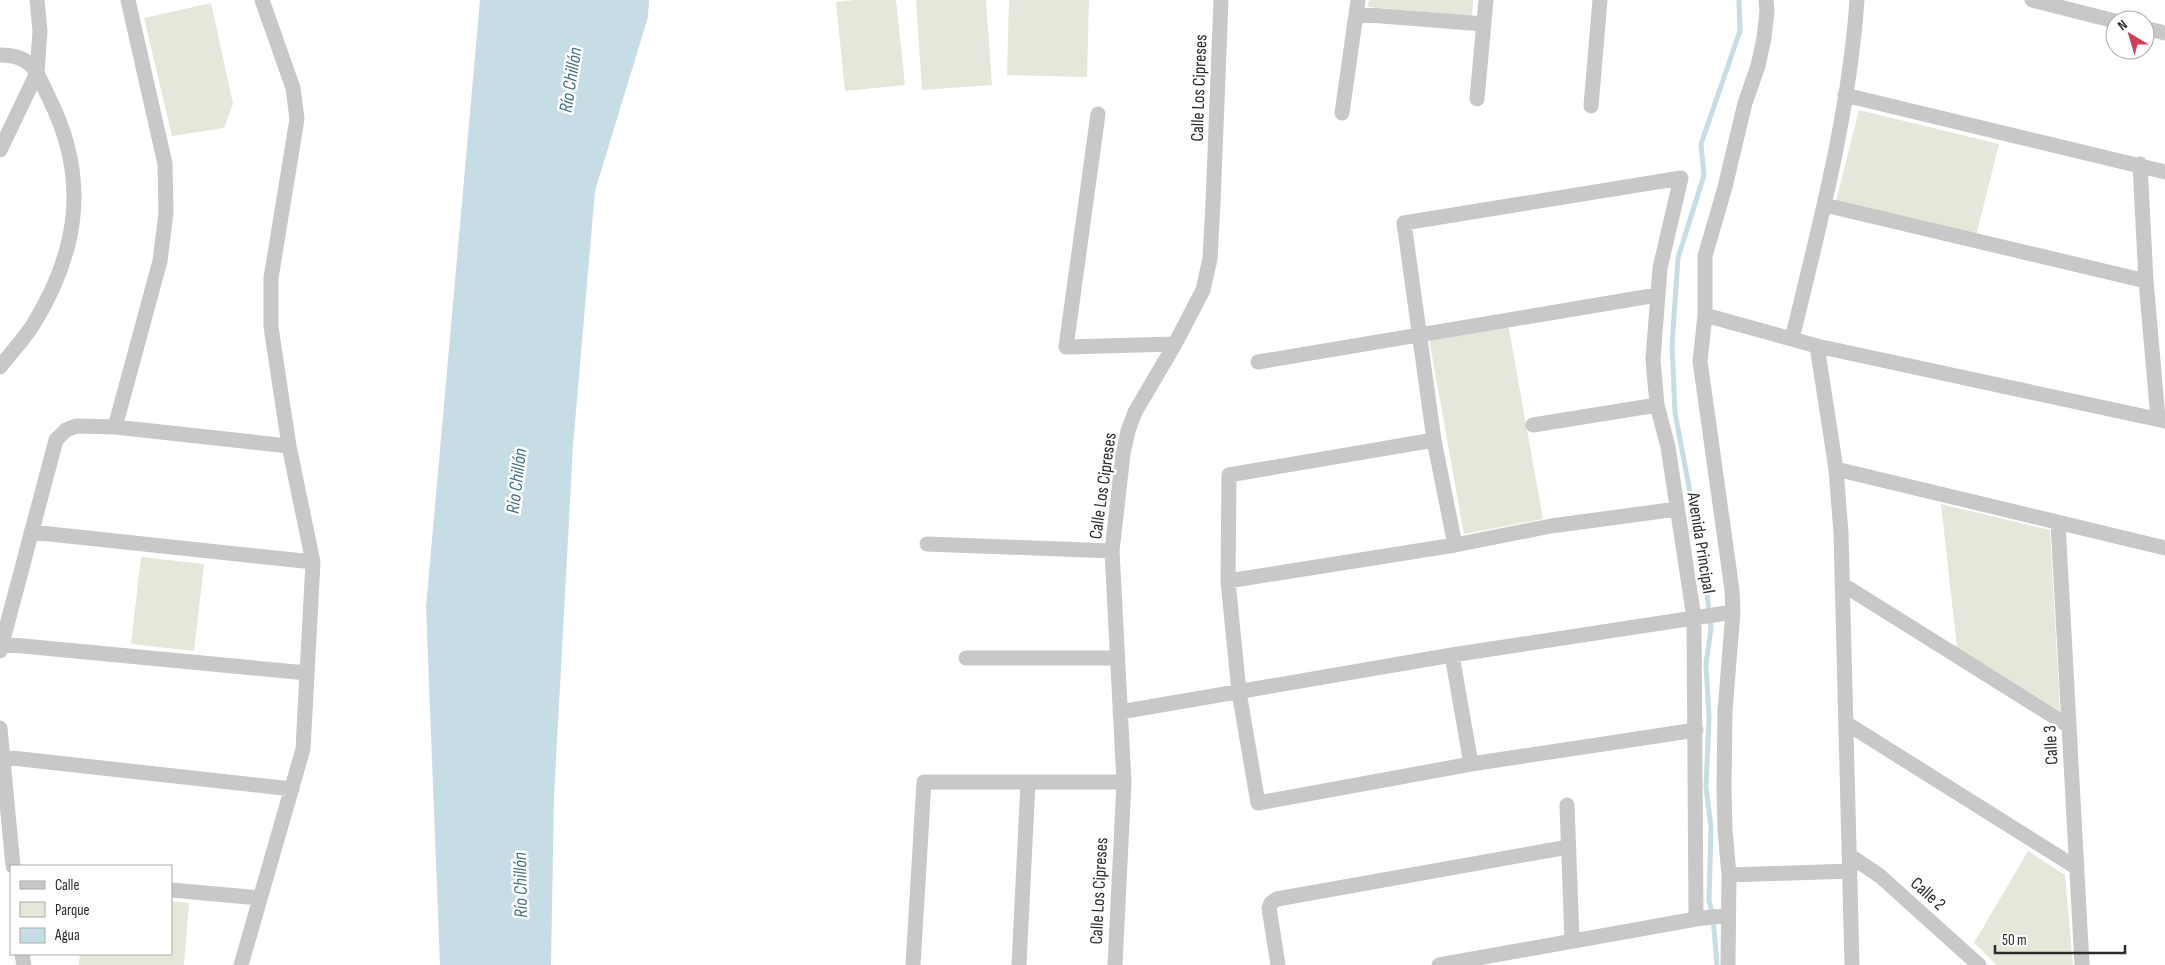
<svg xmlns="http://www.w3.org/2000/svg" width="2165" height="965" font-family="'Sofia Sans Condensed',sans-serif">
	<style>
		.green { fill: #e3e8da }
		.water { fill: #c7dde6 }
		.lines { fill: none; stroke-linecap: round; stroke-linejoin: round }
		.stream { stroke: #c7dde6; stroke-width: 5 }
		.minor { stroke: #c8c8c8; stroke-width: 15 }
		.labels { text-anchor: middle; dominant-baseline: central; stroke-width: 5; stroke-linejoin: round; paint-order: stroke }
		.street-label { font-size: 18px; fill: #2b2b2b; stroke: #fff }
		.water-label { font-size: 19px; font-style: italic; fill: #427185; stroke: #fff }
	</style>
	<rect width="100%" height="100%" fill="#fff"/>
	<path class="green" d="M855,0H896L905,85L845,91L836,2Z
		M916,0H986L992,85L922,90Z
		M1009,0H1089L1087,77L1007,75Z
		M1369,0H1473L1472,16L1368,7Z
		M211,3L233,104L224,128L172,136L144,18Z
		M1859,110L1999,144L1976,236L1836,201Z
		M1508,324L1543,519L1464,534L1429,339Z
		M1941,504L2050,530L2060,711L1957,648Z
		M141,557L204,564L194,651L131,644Z
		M2028,851L2065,875L2073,965H1997L1974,943Z
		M171,901L189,903L184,965H79L80,954H171Z"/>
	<path class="water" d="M480,0H649L648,17L595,191L573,446L554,797L551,965H440L426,607Z"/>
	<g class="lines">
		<path class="stream" d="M1717,965L1713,917L1709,900L1711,827L1706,787L1709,718L1706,664L1711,629L1704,566L1675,413L1672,345L1678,258L1704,175L1701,144L1740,31L1739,0"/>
		<path class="minor" d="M2032,0L2115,21
			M1356,14L1484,24
			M2145,28L2165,33
			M0,55C33,55 36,71 49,98C89,178 79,250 33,325C23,340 11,353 0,367
			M1845,95L2165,172
			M1477,99L1486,0
			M1591,106L1600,0
			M1342,113L1358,0
			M1098,114L1066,347L1175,344
			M0,150L37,73L40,31L37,0
			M2140,164L2146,281L2158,419
			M1825,205L2146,281
			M1705,315L1817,346L2165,421
			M1792,339C1819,227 1849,115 1857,0
			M1817,346L1836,469L1841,533L1852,965
			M1258,362L1657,295
			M1533,425L1657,405
			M115,427L160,261L166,213L165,164L128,0
			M1434,440L1229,475L1228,581L1239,692L1258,803L1471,764L1696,730
			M1836,469L2165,548
			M2058,523L2082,965
			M31,532L313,562
			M927,544L1112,551
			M1455,545L1434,440L1404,223L1681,178L1660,268L1653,359L1657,405L1668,447L1694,618L1696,919
			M1228,581L1455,545L1551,526L1677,509
			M1842,584L2069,726
			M2,644L307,673
			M0,651L56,440L66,430L76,426L115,427L289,446
			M1452,655L1471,764
			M966,658H1117
			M1120,712L1452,655L1733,612
			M1846,723L2077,868
			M0,728L13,866
			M3,757L292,789
			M1567,805L1572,940
			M1849,855L1880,876L1979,965
			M1729,875L1850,871
			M171,890L260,898
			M22,954L24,965
			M241,965L303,749L313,562L289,446L271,327V278L297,119L293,88L262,0
			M913,965L924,782H1124
			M1019,965L1028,782
			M1115,965L1124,782L1112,551L1123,454L1128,431L1135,412L1175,344L1203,290L1210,259L1213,203L1221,0
			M1278,965L1269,908L1271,903L1277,899L1568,847
			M1439,965L1696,919L1728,915
			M1728,965L1729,875L1725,830L1724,788L1725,711L1733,612L1732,590L1700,361L1705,315V256L1725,187L1745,103L1758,66L1764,38L1767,11L1766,0"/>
	</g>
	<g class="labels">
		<g class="street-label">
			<text transform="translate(1199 88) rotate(-88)">Calle Los Cipreses</text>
			<text transform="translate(1103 486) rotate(-82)">Calle Los Cipreses</text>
			<text transform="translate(1701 543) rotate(81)">Avenida Principal</text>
			<text transform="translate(2051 745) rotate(-93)">Calle 3</text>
			<text transform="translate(1099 891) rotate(-87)">Calle Los Cipreses</text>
			<text transform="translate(1928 894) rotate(42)">Calle 2</text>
		</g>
		<g class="water-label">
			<text transform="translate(571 80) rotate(-81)">Río Chillón</text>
			<text transform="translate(517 481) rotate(-83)">Río Chillón</text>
			<text transform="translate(521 885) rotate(-91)">Río Chillón</text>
		</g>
	</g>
	<rect x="10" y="865" width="162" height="90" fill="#ffffff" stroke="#aaaaaa"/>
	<rect x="20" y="881" width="25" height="8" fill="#c8c8c8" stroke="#aaaaaa"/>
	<text x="55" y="890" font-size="15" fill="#2b2b2b">Calle</text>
	<rect x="20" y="902" width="25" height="15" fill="#e3e8da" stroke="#aaaaaa"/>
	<text x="55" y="915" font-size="15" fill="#2b2b2b">Parque</text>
	<rect x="20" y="928" width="25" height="15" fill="#c7dde6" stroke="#aaaaaa"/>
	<text x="55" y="940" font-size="15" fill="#2b2b2b">Agua</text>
	<g transform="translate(2130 35) rotate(322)"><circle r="24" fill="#ffffff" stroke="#aaaaaa"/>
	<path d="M0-4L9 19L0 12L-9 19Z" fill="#d33d55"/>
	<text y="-8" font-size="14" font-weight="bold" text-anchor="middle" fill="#2b2b2b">N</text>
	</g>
	<path d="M1995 945v8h130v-8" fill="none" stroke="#2b2b2b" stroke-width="2.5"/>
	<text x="2002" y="945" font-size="15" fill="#2b2b2b" stroke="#ffffff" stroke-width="4" paint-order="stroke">50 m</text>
</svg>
